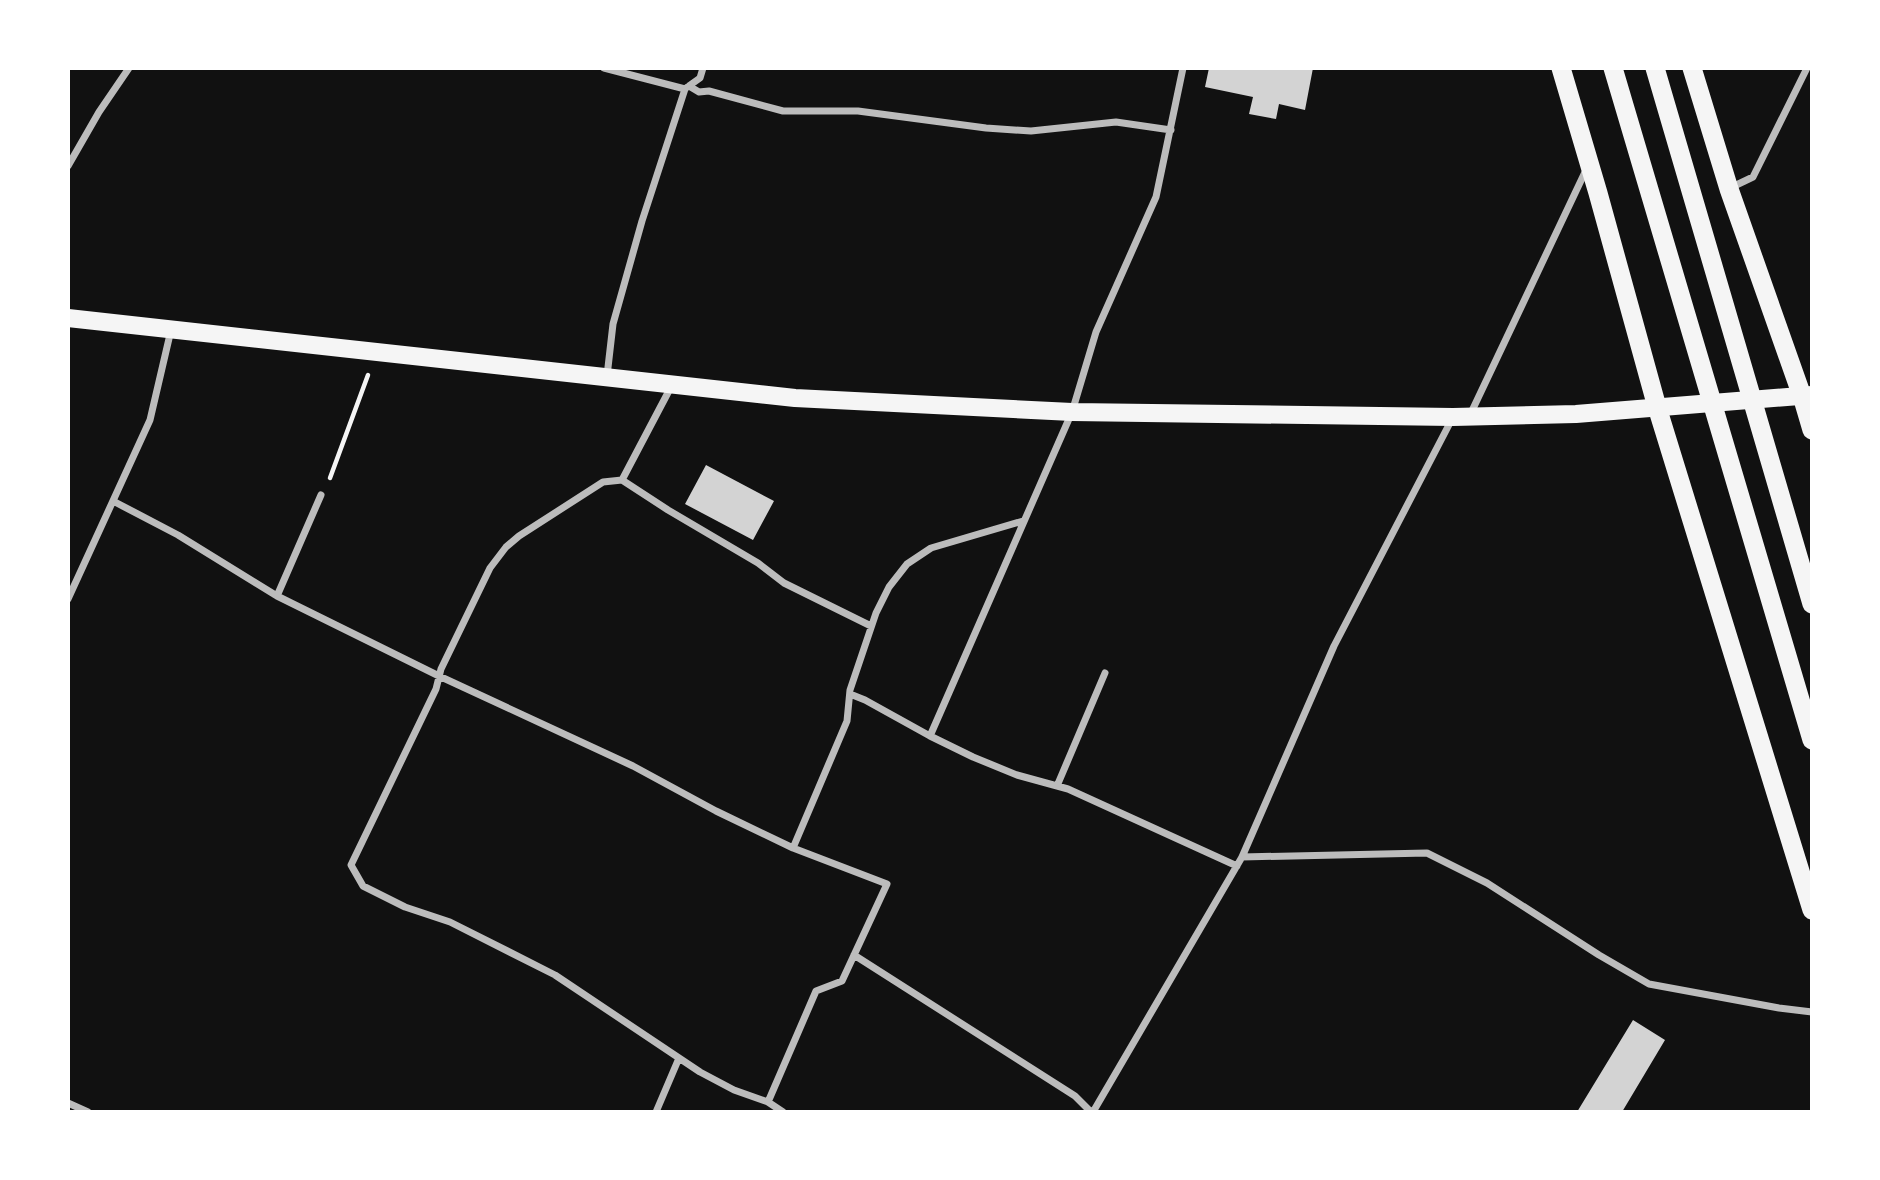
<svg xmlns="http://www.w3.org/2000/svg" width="1880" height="1180" font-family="'Noto Sans',sans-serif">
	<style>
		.building { fill: #d3d3d3 }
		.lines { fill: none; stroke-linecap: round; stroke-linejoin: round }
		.path { stroke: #f5f5f5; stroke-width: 4.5 }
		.minor { stroke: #bcbcbc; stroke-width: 7 }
		.primary { stroke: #f5f5f5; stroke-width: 18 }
		.trunk { stroke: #f5f5f5; stroke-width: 19 }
	</style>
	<rect width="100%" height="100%" fill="#111"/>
	<path class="building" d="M1209,68H1313L1305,110L1279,104L1276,119L1249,114L1253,97L1205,87Z
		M706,465L774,501L753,540L685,504Z
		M1633,1020L1665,1040L1622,1112H1577Z"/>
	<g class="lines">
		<path class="path" d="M330,478L368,375"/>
		<path class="minor" d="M604,68L685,89L642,221L613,324L607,376
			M689,86L699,92L709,91L783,111H858L986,128L1031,131L1116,122L1171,130
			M686,88L700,78L703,68
			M68,166L99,112L129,68
			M1730,188L1753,177L1807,68
			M672,385L622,480L603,482L519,536L506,547L490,568L441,669L436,689L351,865L363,886L405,907L450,922L555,975L700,1072L734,1090L768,1102L783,1112
			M1470,415L1586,170
			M622,480L668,510L758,563L784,583L871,626
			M113,501L178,535L277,596L439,676L633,766L716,811L793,848L887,884L842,981L816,991L768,1102
			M277,596L321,495
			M68,599L150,420L171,330
			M850,694L865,700L930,736L973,757L1017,775L1068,789L1237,866
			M930,736L1072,412L1096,332L1156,197L1183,68
			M1057,786L1105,673
			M793,848L847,721L850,690L876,613L889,587L907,564L931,548L1023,521
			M1242,857L1427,853L1487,883L1599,955L1649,984L1779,1008L1812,1012
			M854,955L1075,1096L1091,1112
			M68,1103L88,1112
			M656,1112L679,1058
			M1093,1112L1242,857L1334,646L1453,417"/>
		<path class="primary" d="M68,318L795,398L1072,412L1453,417L1576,414L1812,395"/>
		<path class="trunk" d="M1561,68L1598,193L1657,407L1812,910
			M1613,68L1812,740
			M1655,68L1812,604
			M1692,68L1729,189L1802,396L1812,430"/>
	</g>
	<rect width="1880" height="1180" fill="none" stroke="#ffffff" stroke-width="140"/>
</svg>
